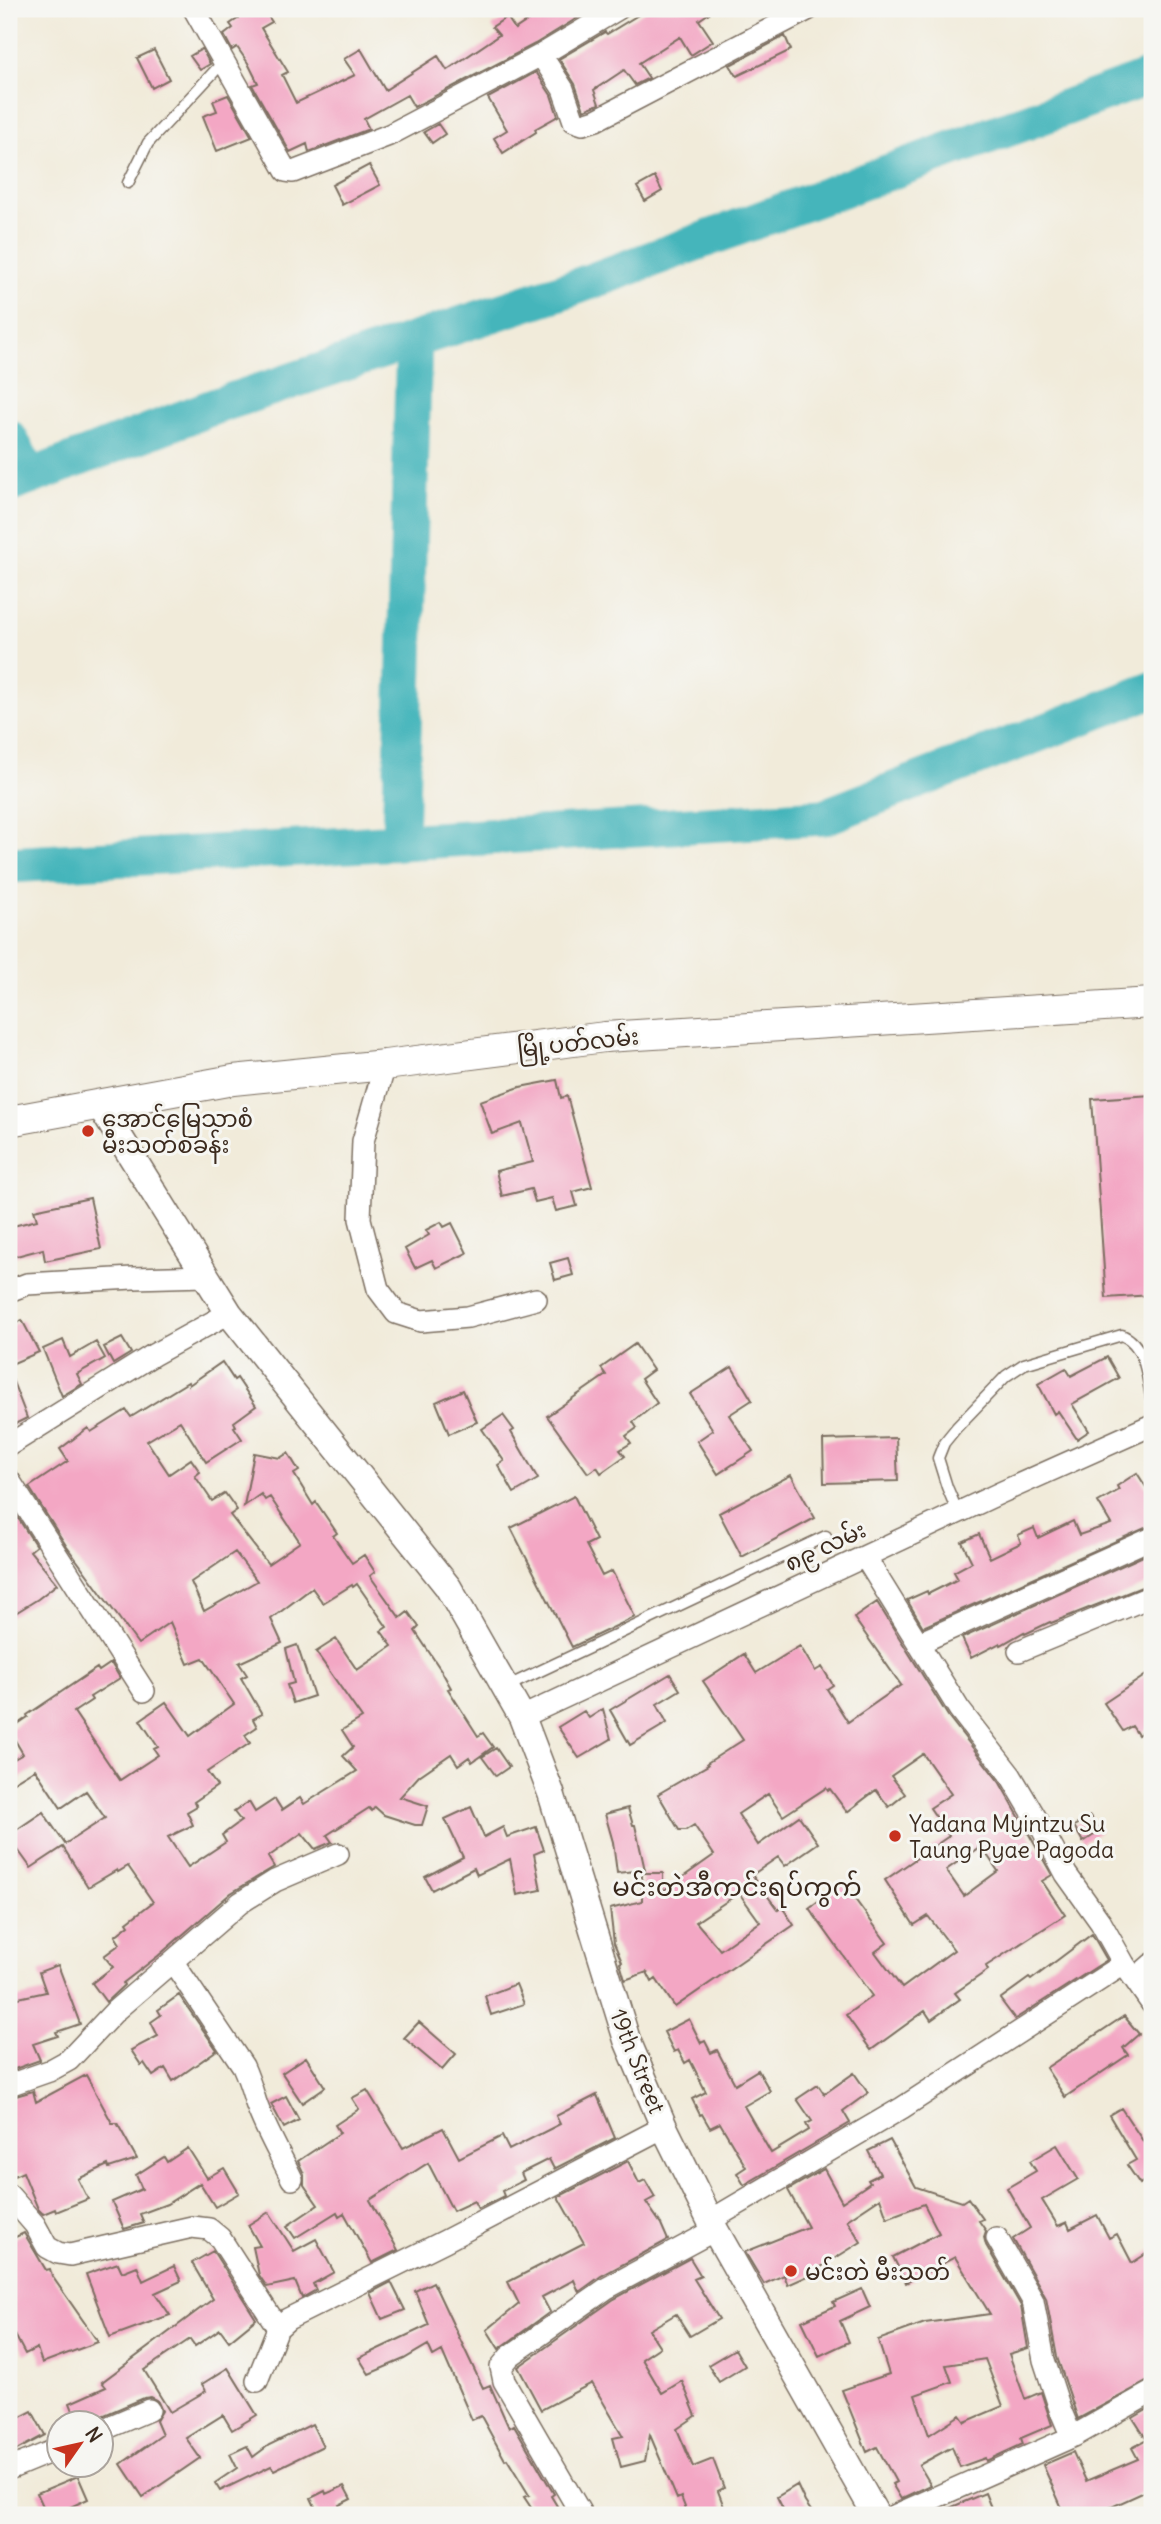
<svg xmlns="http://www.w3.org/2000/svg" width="1161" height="2524" font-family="Delius,'Noto Sans Myanmar',sans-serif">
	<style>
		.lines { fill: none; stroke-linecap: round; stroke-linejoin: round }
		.river { stroke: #45b5bb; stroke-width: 37 }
		.building { fill: #f3a7c4; fill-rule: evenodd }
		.service-casing { stroke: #7b6e60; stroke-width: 13 }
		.minor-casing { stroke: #7b6e60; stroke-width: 24 }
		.tertiary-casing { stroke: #7b6e60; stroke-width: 29 }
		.secondary-casing { stroke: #7b6e60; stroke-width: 32 }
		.service { stroke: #fff; stroke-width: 10 }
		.minor { stroke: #fff; stroke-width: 21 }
		.tertiary { stroke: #fff; stroke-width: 26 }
		.secondary { stroke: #fff; stroke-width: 30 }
		.poi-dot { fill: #c8321e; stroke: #f6f6f2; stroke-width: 2.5 }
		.labels { text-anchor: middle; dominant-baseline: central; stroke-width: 6; stroke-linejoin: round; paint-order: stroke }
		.street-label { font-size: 23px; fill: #3b2a1e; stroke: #f6f6f2 }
		.poi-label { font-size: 23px; fill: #3b2a1e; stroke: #f6f6f2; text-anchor: start }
		.quarter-label { font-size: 26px; fill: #3b2a1e; stroke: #f6f6f2 }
	</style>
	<rect width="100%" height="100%" fill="#f6f6f2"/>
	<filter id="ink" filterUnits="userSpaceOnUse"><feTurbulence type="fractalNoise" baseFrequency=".0143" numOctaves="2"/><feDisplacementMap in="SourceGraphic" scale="14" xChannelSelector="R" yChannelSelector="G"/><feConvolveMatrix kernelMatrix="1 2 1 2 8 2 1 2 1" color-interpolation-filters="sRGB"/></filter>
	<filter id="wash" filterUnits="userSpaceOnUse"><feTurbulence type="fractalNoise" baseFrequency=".00686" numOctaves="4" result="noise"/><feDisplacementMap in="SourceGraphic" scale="28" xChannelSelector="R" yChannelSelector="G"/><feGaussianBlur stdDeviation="1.57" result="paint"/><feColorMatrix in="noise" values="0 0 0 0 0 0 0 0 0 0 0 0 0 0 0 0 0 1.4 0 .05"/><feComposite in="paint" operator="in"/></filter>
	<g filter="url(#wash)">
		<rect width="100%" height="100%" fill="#f1ebda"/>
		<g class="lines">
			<path class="river" d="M9,438L31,477
				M9,485L213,407L414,340
				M400,842L414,340L578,286L1152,76
				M9,865L824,817L1152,690"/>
		</g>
		<g id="blocks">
			<path class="building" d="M233,9H263L272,22L261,28L288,72L282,75L296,103L355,75L344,59L361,49L385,90L438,56L447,70L499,35L492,27L507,17L515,29L545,9H592L535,44L414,107L407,95L364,119L369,129L309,152L307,144L290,152L252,85L258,83L248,63L237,47L232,50L224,35L233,28L230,24L239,18Z
				M648,9H715L699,20L713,41L691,55L680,37L639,63L649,78L635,85L624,70L594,90L599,104L584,110L575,84L559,59L605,32L607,34Z
				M785,36L791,50L737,76L730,65Z
				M202,49L210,64L200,70L190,56Z
				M154,50L169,79L152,88L137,58Z
				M536,72L551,95L558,116L535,129L536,132L503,153L494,138L507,130L488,98Z
				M228,95L252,137L217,151L203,116L217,111L213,101Z
				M438,124L445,134L432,143L424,132Z
				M369,165L380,185L342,205L332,185Z
				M655,177L662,191L645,201L637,187Z
				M557,1080L561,1098L567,1096L592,1187L573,1192L577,1206L556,1211L552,1198L535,1202L531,1189L502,1196L496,1171L533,1162L522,1123L492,1134L480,1101L520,1087Z
				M1152,1095V1295L1106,1298L1092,1099Z
				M90,1198L101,1249L45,1261L43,1249L9,1258V1227L37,1220L34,1210Z
				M441,1222L444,1227L452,1223L467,1253L436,1268L432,1260L415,1268L405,1249L429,1235L426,1230Z
				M568,1258L573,1275L555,1280L550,1263Z
				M22,1320L39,1352L9,1365V1327Z
				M122,1338L131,1353L113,1364L104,1347Z
				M63,1340L70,1357L96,1342L105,1358L77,1374L82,1384L62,1396L43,1349Z
				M635,1344L653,1370L641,1379L657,1403L633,1422L637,1428L626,1436L631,1443L620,1450L625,1456L601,1473L597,1467L588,1473L547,1416L606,1375L601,1368Z
				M1107,1357L1119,1378L1072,1404L1089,1431L1077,1439L1058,1411L1054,1414L1038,1384L1066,1368L1071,1376Z
				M222,1362L234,1380L237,1378L256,1406L234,1422L236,1426L234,1427L242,1439L206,1462L180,1421L147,1441L169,1474L191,1459L200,1472L195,1476L212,1501L225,1493L237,1510L230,1515L268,1564L300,1542L270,1497L265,1500L261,1494L244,1506L254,1453L280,1458L288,1453L299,1471L294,1474L313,1505L316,1502L337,1533L333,1536L352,1563L364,1555L375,1572L370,1576L400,1618L408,1612L419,1627L415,1631L441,1670L451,1688L448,1689L478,1736L483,1733L493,1747L472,1762L469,1757L458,1765L451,1754L419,1776L400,1797L428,1806L422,1825H415L384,1815L375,1807L372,1811L369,1808L327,1835L332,1842L315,1849L302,1833L268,1857L274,1867L231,1893L158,1956L123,1983L124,1985L106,2002L92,1983L113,1967L104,1956L120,1944L115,1936L129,1925L127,1922L153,1902L128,1866L118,1872L117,1870L88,1887L63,1847L31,1868L18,1850L15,1852L9,1843V1835L43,1812L65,1844L105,1818L86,1791L61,1808L35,1769L9,1785V1762L23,1754L9,1730L28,1717L27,1715L97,1668L99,1671L111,1663L120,1678L90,1697L92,1700L74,1712L120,1780L158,1755L154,1749L158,1747L140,1720L166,1702L190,1736L234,1704L203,1658L188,1664L170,1622L138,1644L67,1547L29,1487L68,1461L60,1449L88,1428L91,1432L126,1410L131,1417L188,1382L189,1385ZM235,1552L257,1581L204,1611L191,1582ZM357,1584L387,1627L381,1631L392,1646L357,1670L336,1639L316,1652L362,1718L342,1730L353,1747L343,1756L357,1771L304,1804L300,1798L282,1810L275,1799L255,1812L249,1802L234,1812L241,1821L222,1835L226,1842L188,1867L168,1837L193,1825L187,1812L197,1806L194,1802L217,1786L207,1772L250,1743L245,1735L257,1727L253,1719L262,1714L241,1678L247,1675L239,1663L282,1643L271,1619L312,1588L323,1603L352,1585L353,1587Z
				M732,1367L752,1400L729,1415L753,1451L718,1474L697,1441L713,1430L690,1394Z
				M10,1374L27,1418L9,1427V1375Z
				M463,1390L477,1422L449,1434L436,1402Z
				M503,1415L514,1430L511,1432L538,1479L514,1493L498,1465L504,1461L482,1429Z
				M896,1438L898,1481L824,1483L823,1440Z
				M1137,1473L1146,1487L1152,1484V1525L923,1627L907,1600L927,1591L928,1594L958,1579L954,1572L972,1562L962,1542L979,1534L990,1558L1021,1543L1018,1535L1034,1528L1038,1538L1073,1521L1079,1535L1111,1524L1098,1502L1119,1490L1117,1486Z
				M791,1475L815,1518L742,1557L719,1513Z
				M574,1496L596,1540L586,1545L602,1576L612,1571L635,1617L572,1647L511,1528Z
				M9,1504L36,1546L30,1551L57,1584L38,1599L9,1617Z
				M1152,1552V1583L1051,1623L1050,1622L1025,1634L1024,1632L1001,1645L1000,1643L971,1658L962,1638Z
				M877,1602L948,1716L1000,1783L1052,1875L1042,1881L1065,1915L986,1966L988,1970L955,1993L960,1999L931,2020L925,2011L871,2050L846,2015L872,1996L809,1908L843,1883L887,1943L875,1952L902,1988L954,1950L928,1916L914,1925L885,1880L949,1836L930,1808L951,1794L923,1754L891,1776L905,1794L889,1807L876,1790L847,1812L830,1789L828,1791L826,1788L783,1816L768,1794L738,1814L758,1845L799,1816L818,1843L785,1866L778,1857L752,1875L778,1910L782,1907L794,1925L675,2007L656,1979L652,1982L647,1972L625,1980L620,1963L622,1962L614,1943L610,1909L642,1901V1873H663V1891L714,1855L694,1825L686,1830H679L658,1794L708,1765L707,1763L743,1740L703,1681L744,1654L756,1673L800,1646L815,1671L822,1667L833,1685L827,1689L848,1722L901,1685L854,1618ZM981,1846L998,1871L964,1896L946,1870ZM739,1893L760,1922L720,1950L696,1922Z
				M297,1645L314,1696L293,1703L287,1685L294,1683L286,1649Z
				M1152,1671V1725L1138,1735L1132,1726L1123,1731L1104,1703Z
				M670,1674L680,1690L657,1704L667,1723L630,1745L610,1710Z
				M603,1709L611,1739L579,1758L558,1727L584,1711L589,1718Z
				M496,1748L509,1767L496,1776L482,1757Z
				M471,1807L484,1837L503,1827L507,1837L536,1827L544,1850L534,1854L541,1890L517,1895L510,1859L477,1875L474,1868L432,1890L425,1877L463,1857L445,1819Z
				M628,1808L633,1825H635L645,1870L617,1873L613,1842L605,1814Z
				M1090,1816L1100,1831L1083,1842L1074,1826Z
				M1092,1934L1107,1960L1015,2019L1000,1999L1029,1978L1031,1980Z
				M58,1965L80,2024L56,2032L58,2036L33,2044L40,2060L9,2071V2000L46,1992L39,1972Z
				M516,1984L524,2004L491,2015L485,1996Z
				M179,1995L217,2050L173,2081L165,2068L153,2076L144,2063L141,2065L131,2050L158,2036L151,2022L161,2015L158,2010Z
				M1124,2016L1139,2034L1123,2048L1128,2055L1065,2097L1046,2068Z
				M689,2019L701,2043L705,2041L711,2053L717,2050L735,2084L758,2070L770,2091L744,2106L771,2153L809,2130L806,2124L812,2121L797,2099L818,2085L824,2094L854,2073L868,2093L843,2111L850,2123L744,2185L737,2173L746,2167L720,2123L710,2128L702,2114L700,2115L692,2099L706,2092L690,2060L685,2063L678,2050L674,2052L664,2032Z
				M419,2022L456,2054L442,2070L404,2038Z
				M306,2057L325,2087L302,2103L282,2073Z
				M86,2075L112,2123H117L137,2159L109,2168L108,2165L78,2179L88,2199L56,2212L55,2209L43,2214L38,2209L23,2172L14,2176L9,2163V2098L33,2091L36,2102Z
				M367,2090L403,2148L443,2128L459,2158L502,2136L509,2150L560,2124L556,2116L597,2095L615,2138L554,2169L549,2159L521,2173L524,2180L502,2191L504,2196L478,2209L474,2201L453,2211L428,2163L370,2200L398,2250L372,2263L344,2213L339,2216L337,2212L295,2238L287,2226L318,2205L304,2185V2174L298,2161L340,2133L335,2125L359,2109L352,2098Z
				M286,2096L299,2120L284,2128L271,2104Z
				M1121,2108L1149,2150L1152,2148V2186L1148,2178L1140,2184L1127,2165L1136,2160L1109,2115Z
				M890,2140L916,2187L962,2202L968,2198L983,2219L979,2221L986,2231L984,2237L986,2245L1021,2306L1028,2348L1009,2354L1025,2399L1041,2392L1052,2425L1021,2438L1023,2444L986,2461L985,2458L960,2467L952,2447L919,2465L931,2485L901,2499L892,2484L896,2482L877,2447L867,2452L842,2390L889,2374L878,2340L925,2323L990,2314L955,2257L906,2283L893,2257L939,2233L924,2204L887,2218L880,2198L847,2220L861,2242L816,2270L817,2272L788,2285L784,2275L764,2284L745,2252L808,2227L788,2190L824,2169L842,2202L870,2183L868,2180L880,2174L868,2151ZM985,2359L1003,2406L965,2422L960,2415L929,2435L915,2395L952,2382L946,2365Z
				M1057,2145L1078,2179L1042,2200L1058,2226L1067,2222L1070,2229L1097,2215L1109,2238L1117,2234L1132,2263L1152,2250V2379L1078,2419L1057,2357L1046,2298L1013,2239L1030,2228L1007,2188L1036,2171L1030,2161Z
				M188,2148L207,2178L224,2168L239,2193L215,2207L200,2183L167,2204L140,2214L144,2223L124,2229L112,2202L142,2189L136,2175L164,2157L167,2162Z
				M628,2161L639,2183L645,2180L655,2197L646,2202L661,2224L668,2240L601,2276L579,2292L574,2280L542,2297L550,2312L499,2349L487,2330L519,2304L508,2282L584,2243L558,2197Z
				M269,2212L294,2251L316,2239L334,2272L313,2284L316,2290L302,2298L295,2281L267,2287L259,2275L253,2247L260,2246L248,2225Z
				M24,2233L46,2270L50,2269L52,2276L98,2342L42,2363L37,2348L25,2354L13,2331L9,2332V2240Z
				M213,2251L256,2319L229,2341L220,2329L195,2346L190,2339L144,2370L170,2412L206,2391L202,2384L228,2368L257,2415L232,2430L223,2415L186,2438L200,2458L143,2497L121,2464L162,2435L156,2421L162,2411L157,2400L151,2397L144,2398L97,2418L91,2423H78L70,2403L106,2387L102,2382L213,2299L192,2263Z
				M690,2258L701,2276L694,2279L719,2319L690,2336L676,2314L649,2330L660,2347L642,2359L662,2393L682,2381L696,2416L677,2429L693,2467L713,2459L724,2488L718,2491L727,2515H688L681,2497L677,2499L650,2435L645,2461L621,2467L613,2438L623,2436L592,2383L541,2410L518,2367L614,2299Z
				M118,2263L122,2272L137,2266L143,2281L174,2266L181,2281L155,2293L170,2315L110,2337L86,2274Z
				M391,2282L405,2310L382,2319L370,2293Z
				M433,2282L483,2388L490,2385L509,2428L514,2425L554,2494L551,2496L557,2506L543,2515H536L524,2497L529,2495L507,2459L505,2460L481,2416L472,2420L442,2351L433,2356L428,2345L404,2359L369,2374L359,2358L429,2325L415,2291Z
				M862,2289L870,2307L840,2321L849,2342L819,2356L802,2321L835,2306L833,2302Z
				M735,2349L745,2366L719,2382L708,2365Z
				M1152,2407V2483L1149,2477L1144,2479L1149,2490L1094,2515H1065L1043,2465L1073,2452L1086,2481L1138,2459L1132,2448L1147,2440L1133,2418Z
				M32,2411L45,2435L9,2454V2423Z
				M312,2424L323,2446L274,2470L271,2466L220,2491L215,2483L237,2468L230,2454L247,2446L253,2457L269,2445Z
				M78,2476L88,2499L53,2515H47L37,2493Z
				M797,2485L805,2502L814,2515H786L777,2497Z
				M344,2486L351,2499L339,2505L343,2515H319L311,2498L325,2491L326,2494Z
				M985,2493L994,2515H933Z"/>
		</g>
	</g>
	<g filter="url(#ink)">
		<use href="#blocks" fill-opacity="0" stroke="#7b6e60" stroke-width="2"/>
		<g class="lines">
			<g class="service-casing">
				<path id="service" d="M128,183L148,143L225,60
					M958,1513L947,1487L938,1458L944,1443L957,1427L1006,1376L1024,1364L1122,1335C1147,1346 1147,1379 1152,1403
					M506,1687L826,1536"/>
			</g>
			<g class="minor-casing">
				<path id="minor" d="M194,9L286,171L293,172L389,135L541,55L618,9
					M541,55L563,89L574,121L583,124L596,120L809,9
					M385,1065L363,1141L360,1219L378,1289L396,1313L421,1321L468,1317L536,1299
					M9,1291L27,1284L133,1278L206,1276
					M9,1445L153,1355L229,1313
					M9,1480L144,1691
					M865,1557L959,1709L1011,1776L1040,1825L1066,1874L1101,1923L1124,1964L1152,2004
					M919,1643L1152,1538
					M1019,1651L1152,1596
					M522,1717L1000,1493L1152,1425
					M173,1962L243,2066C249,2079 252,2090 256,2103C265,2129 280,2154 292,2179
					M1135,1979L1152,1964
					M9,2085L49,2071L69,2060L116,2010L240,1903L275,1881L338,1854
					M9,2195L35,2225L47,2247L58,2253L70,2255L192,2227L209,2229L220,2238L278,2328
					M711,2220L902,2108L1124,1964
					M997,2238L1033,2301L1044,2360L1060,2409L1068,2428L1074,2436
					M257,2381L278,2328L288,2319L445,2241L664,2127
					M102,2430L149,2410
					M9,2469L60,2448
					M580,2512L504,2381L501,2367L510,2356L607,2288L715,2230
					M896,2515L1074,2436L1152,2392"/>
			</g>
			<g class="tertiary-casing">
				<path id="tertiary" d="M99,1104L229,1313L448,1587L522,1717L551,1793L627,2040L664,2127L715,2230L876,2515"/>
			</g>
			<g class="secondary-casing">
				<path id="secondary" d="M9,1121L233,1080L385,1065L605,1037L1152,1003"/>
			</g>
			<use href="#service" class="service"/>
			<use href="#minor" class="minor"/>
			<use href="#tertiary" class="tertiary"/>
			<use href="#secondary" class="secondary"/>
		</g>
	</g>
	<g class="poi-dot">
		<circle cx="88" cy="1131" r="7"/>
		<circle cx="895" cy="1836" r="7"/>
		<circle cx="791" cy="2271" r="7"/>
	</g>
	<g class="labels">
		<g class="street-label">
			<text transform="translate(578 1042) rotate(-6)">မြို့ပတ်လမ်း</text>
			<text transform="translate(825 1546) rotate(-25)">၈၉ လမ်း</text>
			<text transform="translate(638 2061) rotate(68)">19th Street</text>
		</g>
		<g class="poi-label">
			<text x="102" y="1118">အောင်မြေသာစံ<tspan x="102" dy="26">မီးသတ်စခန်း</tspan></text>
			<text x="909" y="1823">Yadana Myintzu Su<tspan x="909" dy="26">Taung Pyae Pagoda</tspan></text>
			<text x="805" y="2271">မင်းတဲ မီးသတ်</text>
		</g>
		<g class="quarter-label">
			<text x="737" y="1886">မင်းတဲအီကင်းရပ်ကွက်</text>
		</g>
	</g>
	<rect width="1161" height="2524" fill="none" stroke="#f6f6f2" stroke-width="35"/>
	<g transform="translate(80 2444) rotate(56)"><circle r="33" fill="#f6f6f2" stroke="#aba49d" stroke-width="2"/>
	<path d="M0-5L12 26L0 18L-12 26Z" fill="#c8321e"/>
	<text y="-10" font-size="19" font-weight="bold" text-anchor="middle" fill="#3b2a1e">N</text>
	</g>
</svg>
